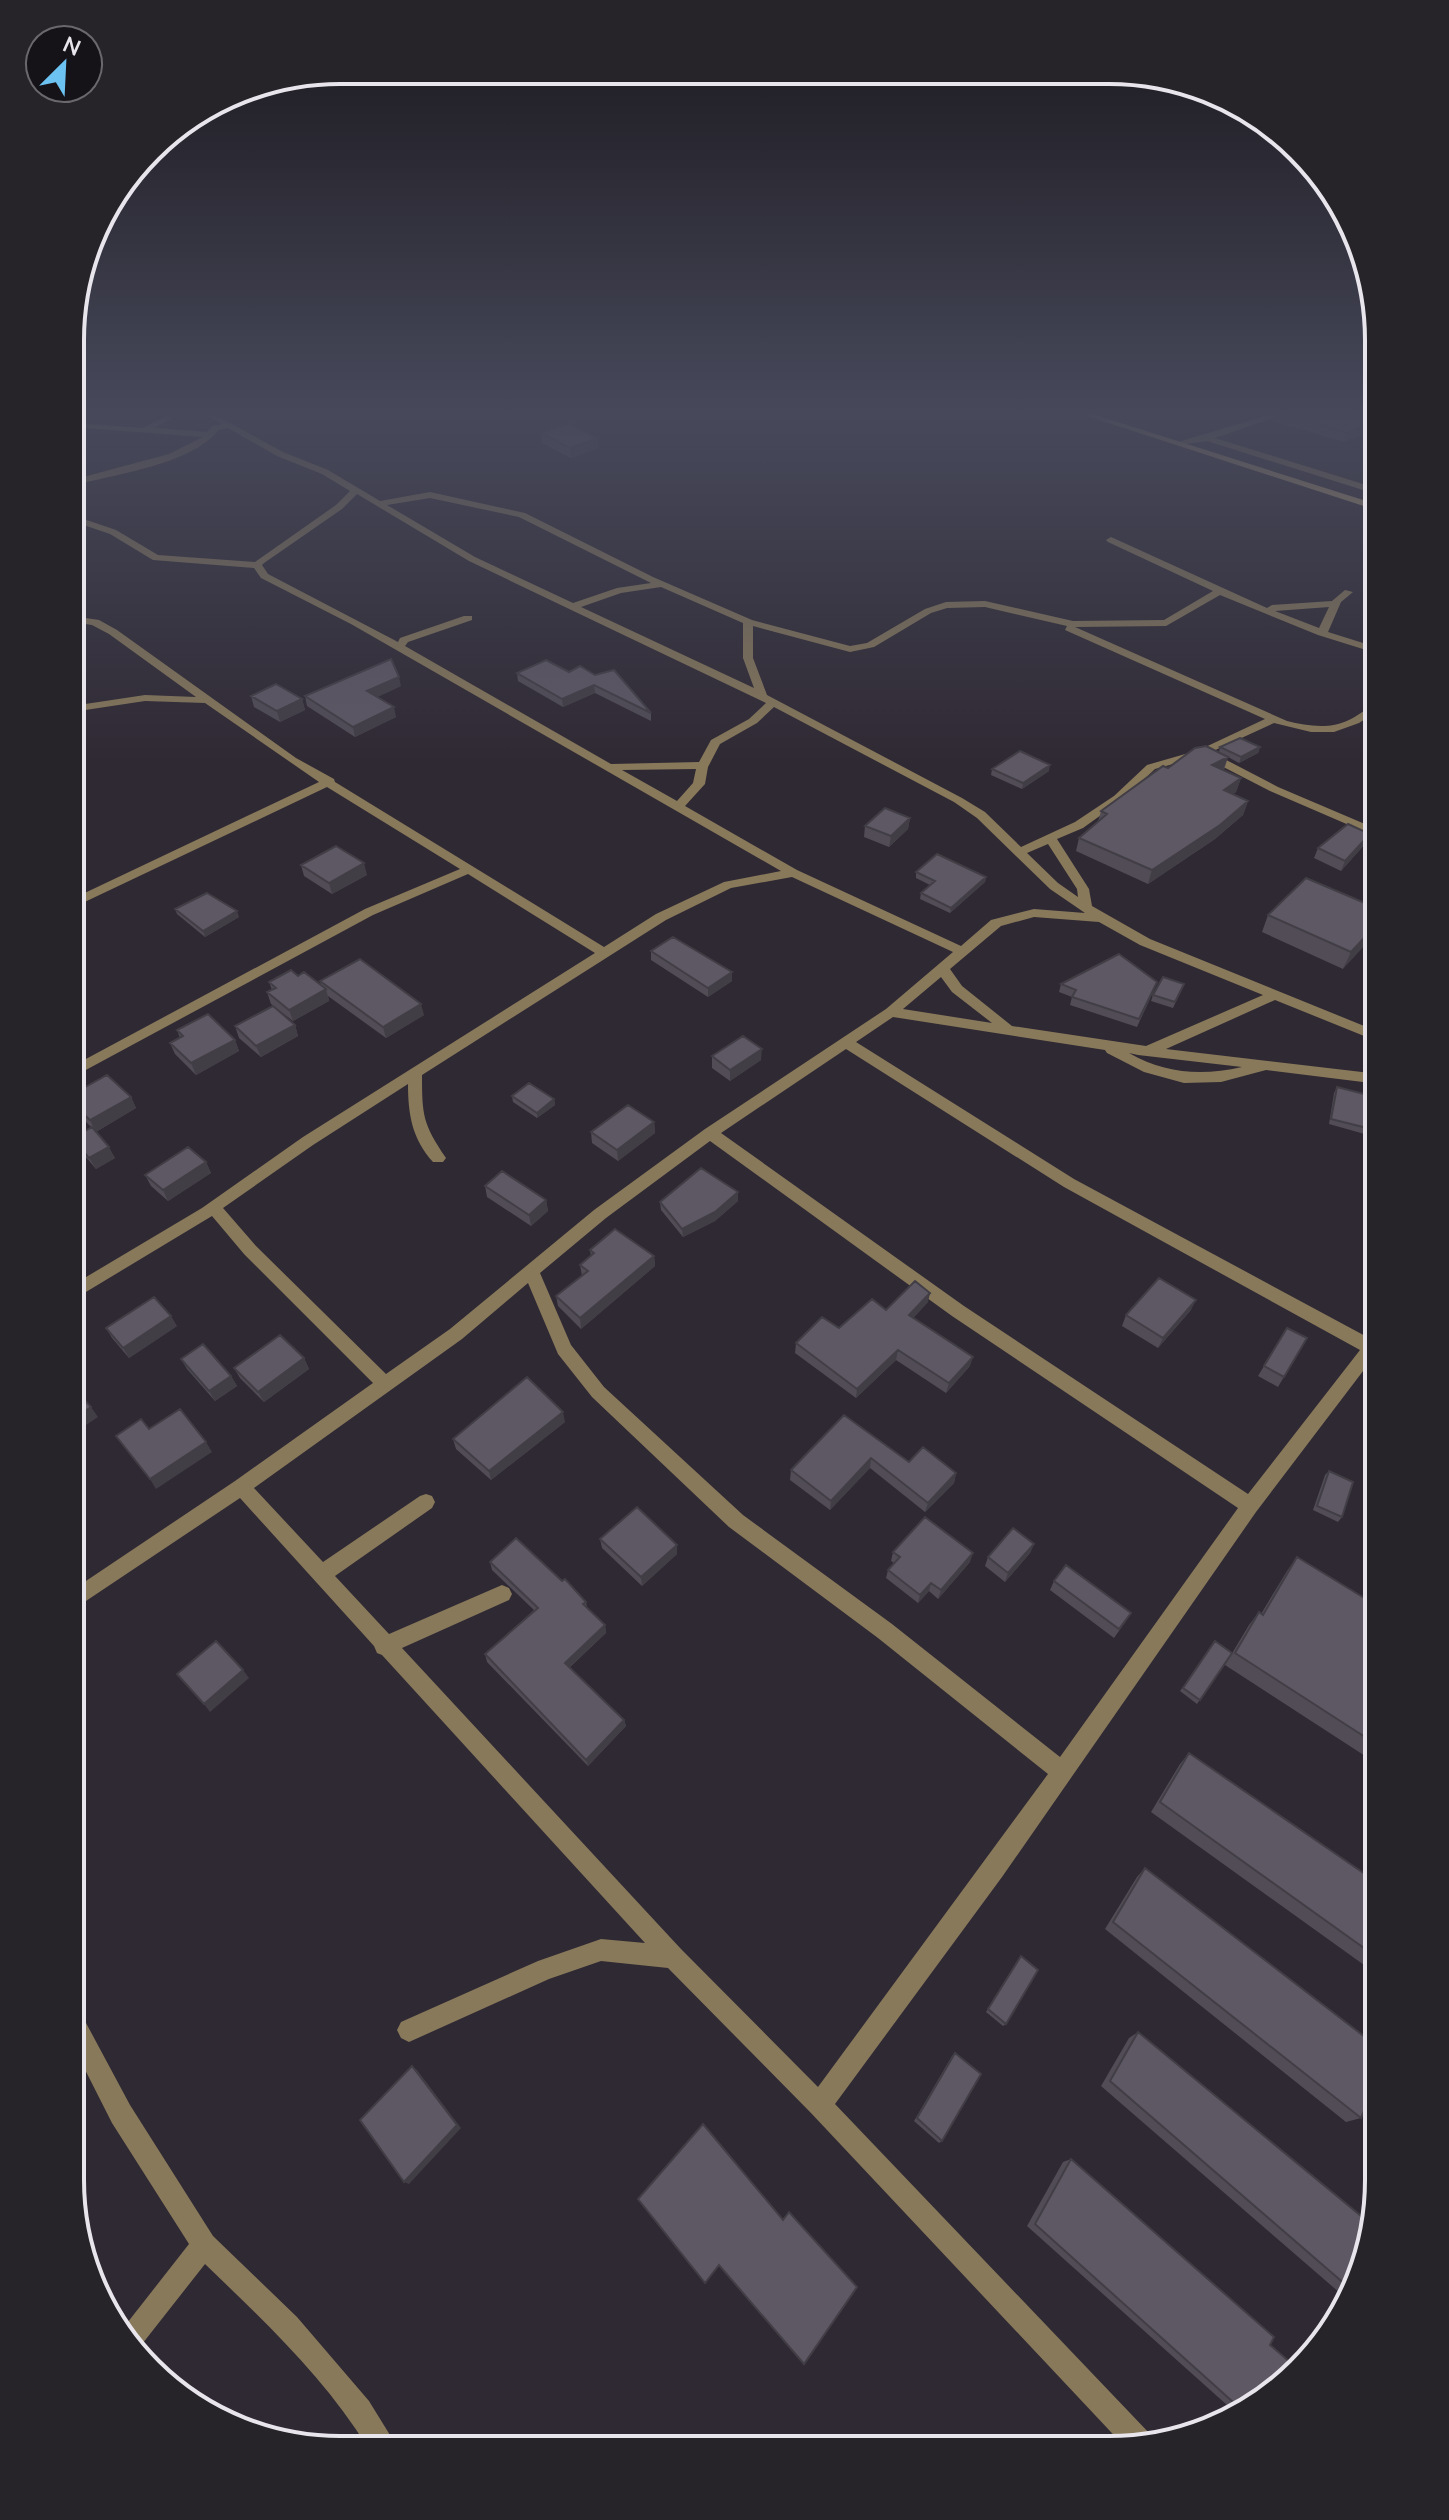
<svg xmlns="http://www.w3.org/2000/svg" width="1449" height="2520" font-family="'Nunito Sans',sans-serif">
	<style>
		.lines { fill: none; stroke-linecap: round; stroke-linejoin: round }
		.minor { fill: #88795b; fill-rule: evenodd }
		.secondary { fill: #bda474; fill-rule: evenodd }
		.wall { fill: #514c56 }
		.shaded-wall { fill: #423e46 }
		.building { fill: #5e5864; stroke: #423e46; stroke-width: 2 }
		.rim { fill: none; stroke: #e9e5ec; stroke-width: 4 }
	</style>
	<rect width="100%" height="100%" fill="#2f2933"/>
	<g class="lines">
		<path class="minor" d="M176,411H186L154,428L207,432L212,426L221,424L199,411H208L283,452L328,470L380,501L430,492L525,513L653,577L752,620L850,646L867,643L925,609L946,602L985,601L1073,621L1164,620L1213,591L1108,542L1106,540L1111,537L1267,608L1272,605L1332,601L1345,590L1353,592L1341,602L1328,632L1379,648V654L1318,635L1220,595L1166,626L1075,627L1287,721C1308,726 1330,730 1351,719C1361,714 1369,706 1379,702V710L1359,723L1334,732H1311L1274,723L1211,752L1278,787L1379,830V838L1270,791L1202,756L1155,769L1122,800L1083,828L1057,839L1089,889L1092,906L1150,939L1379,1032V1042L1275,1000L1166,1049L1379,1074V1084L1266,1070L1221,1082L1184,1083L1144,1072L1107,1053L1105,1050L893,1017L856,1042L1074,1179L1369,1338L1379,1330V1350L1256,1512L1002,1877L835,2104L1151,2435L1154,2443L1125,2447L811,2113L668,1968L601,1961L549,1979L409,2042L401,2038L397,2030L401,2022L538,1961L601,1939L645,1943L382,1655L377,1653L374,1646L240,1498L71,1611V1591L235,1481L373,1383L244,1254L212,1216L71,1301V1286L202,1208L303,1137L595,953L468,874L373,915L71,1078V1067L365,909L460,869L327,787L72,908V899L319,782L205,703L145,701L72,712V706L145,695L196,697L109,634L92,625L72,622V616L99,620L117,630L296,758L334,779L335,782L604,947L656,914L724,882L781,871L351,624L261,578L254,568L153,560L110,534L72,521V515L116,530L158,555L255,562L336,505L350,491L322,474L277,456L228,428L218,430C192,465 113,474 72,486V480L169,454L203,437L72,427V423L143,428ZM357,494L469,561L766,703L749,719L711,740L699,762L611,764L405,646L408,642L472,620V616H464L400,638L398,642L268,574L262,565L264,563L342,509ZM430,498L519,517L651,583L617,588L573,603L475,557L387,505ZM661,587L743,623V658L754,688L581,607L621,593ZM985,607L1067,626L1065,630L1265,719L1199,750L1147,765L1114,796L1075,822L1021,847L985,812L962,798L767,695L753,658V626L850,652L874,647L931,613L947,608ZM1329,607L1319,628L1275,611ZM774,707L954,802L977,818L1050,889L1085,913L1034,909L991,920L961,946L797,870L685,806L705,784L708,767L720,744L757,723ZM696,769L693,783L677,801L622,770ZM1048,844L1077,889L1078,897L1058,883L1027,853ZM792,877L953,952L886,1009L705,1129L594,1210L450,1329L386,1374L256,1246L223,1208L313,1145L408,1084C408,1114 412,1139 433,1162H443L446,1158C423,1124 422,1116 422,1075L666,920L731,888ZM1034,917L1099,922L1140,945L1263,995L1146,1046L1012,1026L962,986L950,969L1001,926ZM941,977L952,992L992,1023L903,1009ZM846,1049L1064,1187L1360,1350L1248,1494L964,1306L721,1133ZM1129,1053L1138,1055L1242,1067C1202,1076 1166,1074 1129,1053ZM710,1141L952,1316L1238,1508L1060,1757L892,1624L743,1515L604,1387L571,1345L540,1273L606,1218ZM528,1283L558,1354L592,1397L729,1527L878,1638L1048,1774L818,2087L681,1949L402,1648L509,1600L512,1594L509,1588L502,1585L389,1634L335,1576L432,1508L435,1502L432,1496L426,1494L420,1496L323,1562L254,1488L462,1339Z
			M1099,411H1107L1099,420L1095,418Z
			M1282,411H1293L1215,438L1379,489V495L1207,441L1179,445L1175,443Z
			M1342,411H1353L1379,419V424Z
			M70,2005L78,2008L130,2105L213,2236L297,2317L369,2401L398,2448H368C325,2378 264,2321 205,2264L139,2348L124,2327L189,2244L112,2123L70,2040Z"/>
		<path class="secondary" d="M1072,411H1083L1379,505V511Z"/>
	</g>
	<path class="wall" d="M1275,412L1374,430L1344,442L1272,421Z
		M541,433L597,438L598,448L571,458L542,443Z
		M546,660L651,713V721L595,693L563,707L518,681L517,673Z
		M401,686L377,697L396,717L355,737L307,706L305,696Z
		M251,696L302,699L305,710L280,722L254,707Z
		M1220,747H1260L1258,753L1239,763L1228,757L1224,770L1241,778L1236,792L1233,794L1248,801L1243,815L1215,839L1148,884L1076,851L1079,838L1098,822L1101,811L1168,768L1219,752Z
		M992,769L1049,771L1022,789L991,775Z
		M910,818L908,829L889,847L864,837L865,826Z
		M1365,844L1341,871L1314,858L1318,848Z
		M301,865L367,875L332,894L304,876Z
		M916,872L986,877L985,882L950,913L920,899L921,893L930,885L916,878Z
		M175,909L239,917L205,937L177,914Z
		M1379,909L1343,969L1262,932L1268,915Z
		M651,951L732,972V981L708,997L651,960Z
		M298,976L321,986L320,981L424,1015L386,1038L328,996L329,1001L293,1021L271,1004L267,992L272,990L269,982Z
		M1061,984L1154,990L1137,1027L1070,1005L1072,997L1059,992Z
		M1184,984L1173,1008L1151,1001L1153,995Z
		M295,1025L298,1036L261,1057L239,1038L235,1026Z
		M177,1030L235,1040L239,1051L196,1075L175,1054L170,1043L180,1038Z
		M712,1056L761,1060L730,1081L712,1068Z
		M1337,1087L1371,1129L1368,1135L1329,1124L1334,1093Z
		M71,1095L131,1097L136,1108L96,1132L115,1158L96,1169L79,1149L73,1138L92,1128L71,1107Z
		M512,1096L554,1099L555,1105L537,1118L513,1102Z
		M654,1122L655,1133L618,1161L592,1143L591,1132Z
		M206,1162L211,1173L168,1201L151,1186L145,1175Z
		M485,1186L546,1200L548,1211L531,1226L487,1197Z
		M738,1201L715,1221L683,1237L661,1210L660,1202Z
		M590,1250L654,1256L655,1266L581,1329L558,1306L556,1296L582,1276L580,1265L591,1256Z
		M928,1302L913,1318L970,1366L946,1393L896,1360L856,1398L795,1353L796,1343L886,1310Z
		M1191,1310L1158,1348L1122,1326L1126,1315Z
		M177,1326L129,1358L112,1338L106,1328Z
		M1287,1328L1307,1338L1278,1387L1258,1376Z
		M304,1358L309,1369L264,1402L240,1378L234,1368Z
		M181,1359L231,1376L237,1386L215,1401L187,1369Z
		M844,1415L909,1462L956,1473L954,1483L925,1512L870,1468L830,1510L790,1480L791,1470Z
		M565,1422L491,1480L456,1449L453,1439Z
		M1329,1471L1342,1517L1338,1522L1313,1510L1325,1475Z
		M600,1539L677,1554L642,1586L602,1548Z
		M1034,1544L1030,1553L1005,1582L985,1566L988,1557Z
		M893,1552L970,1562L938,1599L929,1591L918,1603L886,1578L888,1570L894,1563L891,1561Z
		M1297,1557L1379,1607V1765L1225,1665L1249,1625L1259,1612L1261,1614L1287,1571Z
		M490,1562L586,1602L587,1608L605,1625L606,1633L569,1668L624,1720L626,1726L588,1766L487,1662L485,1654L534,1610L492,1570Z
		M1054,1581L1126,1621L1114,1638L1050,1590Z
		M1215,1641L1232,1653L1197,1704L1180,1691Z
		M1189,1753L1378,1883V1975L1151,1812L1180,1764Z
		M1145,1868L1361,2118L1346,2122L1105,1929L1137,1877Z
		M1019,1958L1006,2024L1003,2026L986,2012Z
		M1138,2032L1359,2283L1348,2300L1101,2086L1129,2038Z
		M955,2053L942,2141L939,2143L914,2121L952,2056Z
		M1071,2159L1270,2345L1273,2394L1237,2414L1027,2226L1063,2162Z"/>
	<path class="shaded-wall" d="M1377,420L1374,430L1344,442L1347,433Z
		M597,438L598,448L571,458L570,448Z
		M399,677L401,686L369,701L367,691Z
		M594,685L595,693L563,707L562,699Z
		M302,699L305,710L280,722L277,711Z
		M394,707L396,717L355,737L353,727Z
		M1260,747L1258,753L1239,763L1241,757Z
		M1228,757L1223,770L1212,765Z
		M1050,765L1049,771L1022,789L1023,783Z
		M1241,778L1236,792L1219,804L1224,790Z
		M1248,801L1243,815L1215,839L1148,884L1152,870Z
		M910,818L908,829L889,847L891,836Z
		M1370,834L1365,844L1341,871L1345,861Z
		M364,863L367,875L332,894L329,883Z
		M986,877L985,882L950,913L951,908Z
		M237,911L239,917L205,937L203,931Z
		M1379,922V930L1343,969L1351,952Z
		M732,972V981L708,997V988Z
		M326,989L329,1001L293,1021L289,1010Z
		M421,1004L424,1015L386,1038L383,1027Z
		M295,1025L298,1036L261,1057L256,1046Z
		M235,1040L239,1051L196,1075L191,1063Z
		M762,1049L761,1060L730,1081V1070Z
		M131,1097L136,1108L96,1132L90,1120Z
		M554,1099L555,1105L537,1118V1113Z
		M654,1122L655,1133L618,1161L617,1150Z
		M109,1147L115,1158L96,1169L89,1158Z
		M206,1162L211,1173L168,1201L163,1190Z
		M738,1192V1201L715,1221L683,1237L682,1229Z
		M546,1200L548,1211L531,1226L529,1215Z
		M654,1256L655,1266L581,1329L580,1318Z
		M930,1293L928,1302L907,1325L909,1315Z
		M1196,1300L1191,1310L1158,1348L1163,1338Z
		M171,1316L177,1326L129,1358L123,1348Z
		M898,1350L896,1360L856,1398L857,1389Z
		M973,1357L970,1366L946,1393L949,1383Z
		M304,1358L309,1369L264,1402L258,1392Z
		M231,1376L237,1386L215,1401L209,1391Z
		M91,1407L98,1417L71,1435V1421Z
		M563,1412L565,1422L491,1480L489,1471Z
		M206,1442L212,1452L156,1489L150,1479Z
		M871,1458L870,1468L830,1510L831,1501Z
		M956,1473L954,1483L925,1512L928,1503Z
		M1034,1544L1030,1553L1005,1582L1008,1573Z
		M677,1545V1554L642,1586L641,1577Z
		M973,1553L970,1562L938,1599L941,1590Z
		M931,1583L929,1591L918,1603L920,1595Z
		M605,1625L606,1633L566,1670L565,1663Z
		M243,1670L249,1678L210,1712L204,1704Z
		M624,1720L626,1726L588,1766L586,1760Z
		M412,2066L417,2070L461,2128L409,2184L404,2182Z"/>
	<path class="building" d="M1277,411H1344L1377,420L1347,433L1275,412Z
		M569,424L597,438L570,448L541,433Z
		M391,659L399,677L367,691L394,707L353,727L305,696Z
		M546,660L569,672L580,666L595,675L614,670L651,713L594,685L562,699L517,673Z
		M276,684L302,699L277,711L251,696Z
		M1240,738L1260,747L1241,757L1220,747Z
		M1206,746L1228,757L1212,765L1241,778L1224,790L1248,801L1220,825L1152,870L1079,838L1107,814L1101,811L1163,766L1168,768L1195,748Z
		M1020,751L1050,765L1023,783L992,769Z
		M885,808L910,818L891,836L865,826Z
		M1348,824L1370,834L1345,861L1318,848Z
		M336,846L364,863L329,883L301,865Z
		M937,854L986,877L951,908L921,893L935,881L916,872Z
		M1306,878L1379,909V922L1351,952L1268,915Z
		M207,893L237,911L203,931L175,909Z
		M673,937L732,972L708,988L651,951Z
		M1119,954L1157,982L1139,1019L1072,997L1076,990L1061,984Z
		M360,959L421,1004L383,1027L320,981Z
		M291,970L298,976L304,972L326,989L289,1010L267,992L276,988L269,982Z
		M1163,977L1184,984L1175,1002L1153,995Z
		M273,1006L295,1025L256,1046L235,1026Z
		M208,1014L235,1040L191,1063L170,1043L183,1036L177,1030Z
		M743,1036L762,1049L730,1070L712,1056Z
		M107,1075L131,1097L90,1120L71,1103V1095Z
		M529,1083L554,1099L537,1113L512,1096Z
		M1337,1087L1376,1097L1371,1129L1331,1119Z
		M628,1105L654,1122L617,1150L591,1132Z
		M92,1127L109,1147L89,1158L73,1138Z
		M188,1147L206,1162L163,1190L145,1175Z
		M701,1168L738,1192L715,1212L682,1229L660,1202Z
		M502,1171L546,1200L529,1215L485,1186Z
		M615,1229L654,1256L580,1318L556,1296L588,1271L580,1265L594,1253L590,1250Z
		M1159,1278L1196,1300L1163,1338L1126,1315Z
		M915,1281L930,1293L909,1315L973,1357L949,1383L898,1350L857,1389L796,1343L822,1317L839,1328L872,1299L886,1310Z
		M154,1297L171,1316L123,1348L106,1328Z
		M1287,1328L1307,1338L1284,1377L1264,1366Z
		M280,1335L304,1358L258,1392L234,1368Z
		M203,1344L231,1376L209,1391L181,1359Z
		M527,1377L563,1412L489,1471L453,1439Z
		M71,1385L91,1407L71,1421Z
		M180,1409L206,1442L150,1479L116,1436L141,1419L149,1429Z
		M844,1415L909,1462L923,1447L956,1473L928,1503L871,1458L831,1501L791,1470Z
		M1329,1471L1353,1482L1342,1517L1317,1506Z
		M637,1507L677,1545L641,1577L600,1539Z
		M925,1517L973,1553L941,1590L931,1583L920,1595L888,1570L900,1557L893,1552Z
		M1013,1528L1034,1544L1008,1573L988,1557Z
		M516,1538L562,1581L565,1579L586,1602L583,1604L605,1625L565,1663L624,1720L586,1760L485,1654L538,1608L490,1562Z
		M1297,1557L1379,1607V1746L1235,1653L1259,1612L1263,1615Z
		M1066,1565L1131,1613L1119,1629L1054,1581Z
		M216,1641L243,1670L204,1704L177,1674Z
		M1215,1641L1232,1653L1200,1700L1183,1688Z
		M1189,1753L1378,1883V1958L1160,1802Z
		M1145,1868L1378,2047V2079L1361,2118L1113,1922Z
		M1021,1956L1038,1970L1006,2024L988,2009Z
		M1138,2032L1372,2225L1359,2283L1354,2292L1110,2081Z
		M955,2053L981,2074L942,2141L917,2118Z
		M412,2066L457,2125L404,2182L360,2120Z
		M703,2124L783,2220L789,2212L857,2287L804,2364L719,2265L705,2283L638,2199Z
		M1071,2159L1274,2337L1270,2345L1298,2369L1273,2394L1243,2411L1035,2224Z"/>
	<linearGradient id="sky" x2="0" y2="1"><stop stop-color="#1a171c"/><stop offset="0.54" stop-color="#47495b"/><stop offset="1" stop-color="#47495b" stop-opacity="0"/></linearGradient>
	<rect width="1449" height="764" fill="url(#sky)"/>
	<path d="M0 0H1449V2520H0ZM340 84H1109A256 256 0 0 1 1365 340V2180A256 256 0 0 1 1109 2436H340A256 256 0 0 1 84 2180V340A256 256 0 0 1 340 84Z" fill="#272429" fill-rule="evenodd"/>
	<path class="rim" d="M340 84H1109A256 256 0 0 1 1365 340V2180A256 256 0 0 1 1109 2436H340A256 256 0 0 1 84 2180V340A256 256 0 0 1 340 84Z"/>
	<g transform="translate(64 64) rotate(24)"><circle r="38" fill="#161318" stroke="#6a676d" stroke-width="2"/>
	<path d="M0-6L14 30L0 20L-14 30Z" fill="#6cc3f2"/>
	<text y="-12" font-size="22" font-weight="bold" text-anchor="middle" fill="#e9e5ec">N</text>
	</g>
</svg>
